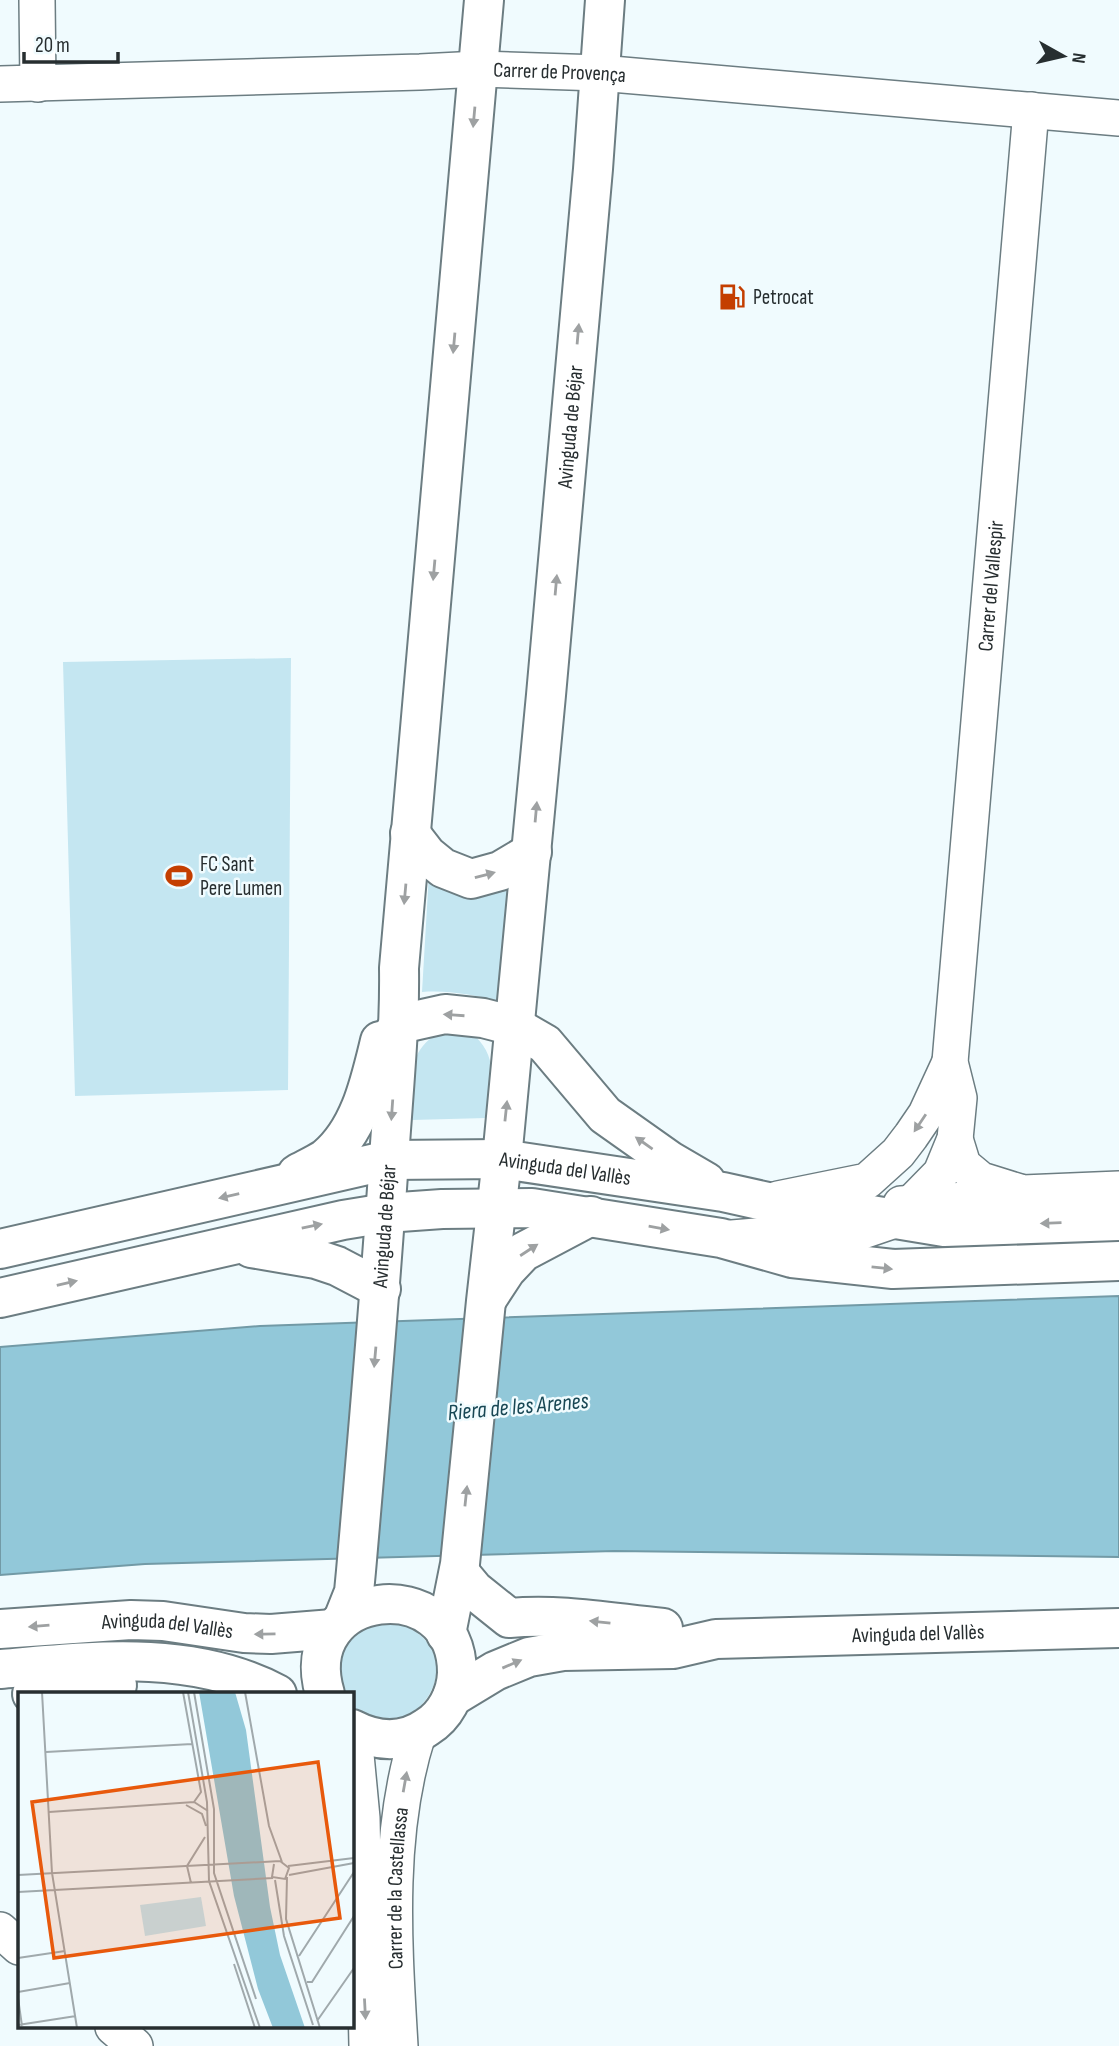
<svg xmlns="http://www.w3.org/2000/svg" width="1119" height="2046" font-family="'Sofia Sans Condensed',sans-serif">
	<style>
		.green { fill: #c4e6f1 }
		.water { fill: #92c8d9; stroke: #729aa6; stroke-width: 2 }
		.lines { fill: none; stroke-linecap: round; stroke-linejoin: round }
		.street-casing { stroke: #6c7d82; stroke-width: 38 }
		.secondary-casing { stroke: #6c7d82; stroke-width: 42 }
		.street { stroke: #fff; stroke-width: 35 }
		.secondary { stroke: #fff; stroke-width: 38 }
		.oneway { fill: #9ea1a2 }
		.labels { text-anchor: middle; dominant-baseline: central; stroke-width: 5; stroke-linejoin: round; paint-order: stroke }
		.street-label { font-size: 21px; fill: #272e30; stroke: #f0fbfe }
		.poi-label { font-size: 21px; fill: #272e30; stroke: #f0fbfe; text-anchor: start }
		.water-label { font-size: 23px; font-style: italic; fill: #184754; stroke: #f0fbfe }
		.inset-road { fill: none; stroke: #a0a9ac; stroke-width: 2 }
		.view { fill: #e8590c; fill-opacity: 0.15; stroke: #e8590c; stroke-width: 3.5 }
		.inset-edge { fill: none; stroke: #272e30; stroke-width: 3.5 }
	</style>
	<rect width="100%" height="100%" fill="#f0fbfe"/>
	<path class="green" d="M291,658L288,1090L75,1096L63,662Z
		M429,873L513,884L499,1001C473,995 449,990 422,992Z
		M441,1031L475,1036C500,1060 491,1087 486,1118L412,1120C413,1081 403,1054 441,1031Z
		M398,1623C485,1654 405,1763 352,1705V1694H345C332,1669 344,1635 371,1625C379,1622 389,1623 398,1623Z"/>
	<path class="water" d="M1119,1296V1557L614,1551L145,1564L0,1575V1347L260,1326Z"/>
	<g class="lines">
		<g class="street-casing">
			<g id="street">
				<path d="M37,0L38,84"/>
				<path id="s1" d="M0,84L420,72L479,69L600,73L1119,118"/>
				<path d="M955,1139L963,1165L981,1180L1023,1193L1119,1189"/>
				<path d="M778,1199L867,1181L898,1153L911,1136L926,1114L950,1062"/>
				<path d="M901,1204L999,1198L1013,1195"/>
				<path id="s2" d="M732,1238L769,1235L854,1234L895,1220L941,1173L955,1139L959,1098L950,1062L1031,110"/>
				<path d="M352,1736L356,1755L362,1818L367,2046"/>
				<path d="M0,1930L19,1947"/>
				<path d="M113,2027L135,2046"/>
				<path id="s3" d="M400,2046C394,1943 386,1833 418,1734"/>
			</g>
		</g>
		<g class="secondary-casing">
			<g id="secondary">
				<path d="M410,833L427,855L443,868L471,879L500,871L532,852"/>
				<path d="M386,1044L400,1024L445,1014L483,1018L514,1026L545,1044L605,1115L670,1161L706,1182"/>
				<path d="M297,1174C306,1169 317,1164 326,1158C360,1130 370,1082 380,1041"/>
				<path d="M251,1248L316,1259L337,1266L381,1289"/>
				<path id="s4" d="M0,1249L389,1160L502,1159L723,1192L768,1202L853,1212L944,1227L1119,1221"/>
				<path d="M0,1298L343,1220L386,1213L442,1209L532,1208L721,1238L792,1258L893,1269L1119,1261"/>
				<path d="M487,1299L506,1270L523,1252L591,1216"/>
				<path d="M459,1572L474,1590L509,1618C560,1613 612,1623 663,1628"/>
				<path id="s5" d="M344,1617L354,1592L356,1571C368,1433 380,1296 389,1159C393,1095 400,1032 399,968L484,0"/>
				<path id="s6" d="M0,1629L131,1620L163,1621L244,1633L271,1634L333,1629"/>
				<path id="s7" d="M446,1634L460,1564L486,1301L502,1159L546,695L593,169L605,0"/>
				<path d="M0,1669C93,1661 192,1649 277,1694"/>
				<path d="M32,1694L117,1685"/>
				<path d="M325,1694C293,1587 458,1570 457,1673C456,1695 445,1716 427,1727C403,1744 377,1742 352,1729"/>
				<path id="s8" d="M452,1697L495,1671L529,1657L563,1651L673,1649L716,1639L1119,1628"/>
			</g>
		</g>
		<use href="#street" class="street"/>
		<use href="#secondary" class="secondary"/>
	</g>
	<defs><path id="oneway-solid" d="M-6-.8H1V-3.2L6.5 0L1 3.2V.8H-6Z" transform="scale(1.75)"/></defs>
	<g class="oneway">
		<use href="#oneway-solid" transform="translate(474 117) rotate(95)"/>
		<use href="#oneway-solid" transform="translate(578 334) rotate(-85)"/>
		<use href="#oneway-solid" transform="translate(454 343) rotate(95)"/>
		<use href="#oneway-solid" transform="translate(434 570) rotate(95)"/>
		<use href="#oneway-solid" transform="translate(556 585) rotate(-85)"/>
		<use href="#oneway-solid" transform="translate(536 812) rotate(-85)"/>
		<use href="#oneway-solid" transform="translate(485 875) rotate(-15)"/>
		<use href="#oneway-solid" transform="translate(405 894) rotate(95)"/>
		<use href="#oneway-solid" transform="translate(454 1015) rotate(-176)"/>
		<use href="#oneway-solid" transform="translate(392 1110) rotate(94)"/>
		<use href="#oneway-solid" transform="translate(506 1111) rotate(-84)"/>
		<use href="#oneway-solid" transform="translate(920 1123) rotate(124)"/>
		<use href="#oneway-solid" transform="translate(644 1143) rotate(-145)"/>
		<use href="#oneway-solid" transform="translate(229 1196) rotate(167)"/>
		<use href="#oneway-solid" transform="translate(1051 1223) rotate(178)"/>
		<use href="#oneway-solid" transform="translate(312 1226) rotate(-12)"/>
		<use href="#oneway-solid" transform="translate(659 1228) rotate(10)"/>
		<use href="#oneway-solid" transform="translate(529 1250) rotate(-33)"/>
		<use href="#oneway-solid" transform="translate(882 1268) rotate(6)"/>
		<use href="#oneway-solid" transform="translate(67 1283) rotate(-13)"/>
		<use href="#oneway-solid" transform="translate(375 1357) rotate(95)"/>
		<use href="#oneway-solid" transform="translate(466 1496) rotate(-84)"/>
		<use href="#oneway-solid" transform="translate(600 1622) rotate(-174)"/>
		<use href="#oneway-solid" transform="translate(39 1626) rotate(175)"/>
		<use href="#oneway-solid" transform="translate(265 1634) rotate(179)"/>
		<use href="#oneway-solid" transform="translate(512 1664) rotate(-23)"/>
		<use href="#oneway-solid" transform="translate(405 1782) rotate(-80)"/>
		<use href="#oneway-solid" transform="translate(365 2009) rotate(87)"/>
	</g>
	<defs>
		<g id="fuel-bare" transform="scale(2.1)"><path d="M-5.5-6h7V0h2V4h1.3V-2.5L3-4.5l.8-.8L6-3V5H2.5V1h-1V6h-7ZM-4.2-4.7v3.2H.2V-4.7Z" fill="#c43e00" stroke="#f0fbfe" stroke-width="2.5" paint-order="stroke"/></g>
		<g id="stadium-bare" transform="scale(2.1)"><path d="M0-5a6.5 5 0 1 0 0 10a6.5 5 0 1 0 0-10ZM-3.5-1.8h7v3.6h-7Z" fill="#c43e00" stroke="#f0fbfe" stroke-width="2.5" paint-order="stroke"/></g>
	</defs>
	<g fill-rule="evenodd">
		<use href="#fuel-bare" x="732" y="297"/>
		<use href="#stadium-bare" x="179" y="876"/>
	</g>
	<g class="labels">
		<g class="street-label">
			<text stroke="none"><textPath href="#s1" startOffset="560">Carrer de Provença</textPath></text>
			<text stroke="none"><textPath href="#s7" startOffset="1214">Avinguda de Béjar</textPath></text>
			<text stroke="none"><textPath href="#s2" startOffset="824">Carrer del Vallespir</textPath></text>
			<text stroke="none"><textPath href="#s4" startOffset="576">Avinguda del Vallès</textPath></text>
			<text stroke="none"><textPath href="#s5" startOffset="394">Avinguda de Béjar</textPath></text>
			<text stroke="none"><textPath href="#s6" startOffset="168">Avinguda del Vallès</textPath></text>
			<text stroke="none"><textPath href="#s8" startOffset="478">Avinguda del Vallès</textPath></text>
			<text stroke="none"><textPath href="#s3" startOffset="158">Carrer de la Castellassa</textPath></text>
		</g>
		<g class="poi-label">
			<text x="753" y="297">Petrocat</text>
			<text x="200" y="864">FC Sant<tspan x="200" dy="24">Pere Lumen</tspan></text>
		</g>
		<g class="water-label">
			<text transform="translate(518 1407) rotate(-5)">Riera de les Arenes</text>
		</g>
	</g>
	<g transform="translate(18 1692)">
		<rect width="336" height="336" fill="#f0fbfe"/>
		<path d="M183,205L188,234L127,244L122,213Z" fill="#c4e6f1"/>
		<path d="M181,0H217L228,38L252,215L262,263L287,336H255L240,297L216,204Z" fill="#92c8d9"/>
		<path class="inset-road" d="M24,0L34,181L59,336M165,0L183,100L176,110M170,0L189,110L191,189L242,336M176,0L196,117V181L238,307M227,0L251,134L264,170M28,60L174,52M168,113L184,122L188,134M31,120L176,110L190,119M270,174L336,166M0,183L262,169L271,176L267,187L254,185L256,172M271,183L336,171M269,185L268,227L302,336M257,188L266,244L295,333M173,191L169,174L187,145M0,200L255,186M281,264L336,180M0,266L47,259M216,272L237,336M289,290H294L336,224M0,300L52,291M0,306L4,334M299,329L336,276M0,333L58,324"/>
		<path class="view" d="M300,70L322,226L36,266L14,110Z"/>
		<rect width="336" height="336" class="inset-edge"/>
	</g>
	<g transform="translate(1063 56) rotate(98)" stroke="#f0fbfe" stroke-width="5" paint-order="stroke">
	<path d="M0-5L12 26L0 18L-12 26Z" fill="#272e30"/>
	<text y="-10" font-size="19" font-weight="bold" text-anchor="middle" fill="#272e30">N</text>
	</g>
	<path d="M24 52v10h94v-10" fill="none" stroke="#272e30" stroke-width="3.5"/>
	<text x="35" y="52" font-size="21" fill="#272e30" stroke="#f0fbfe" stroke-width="5" paint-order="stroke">20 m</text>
</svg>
